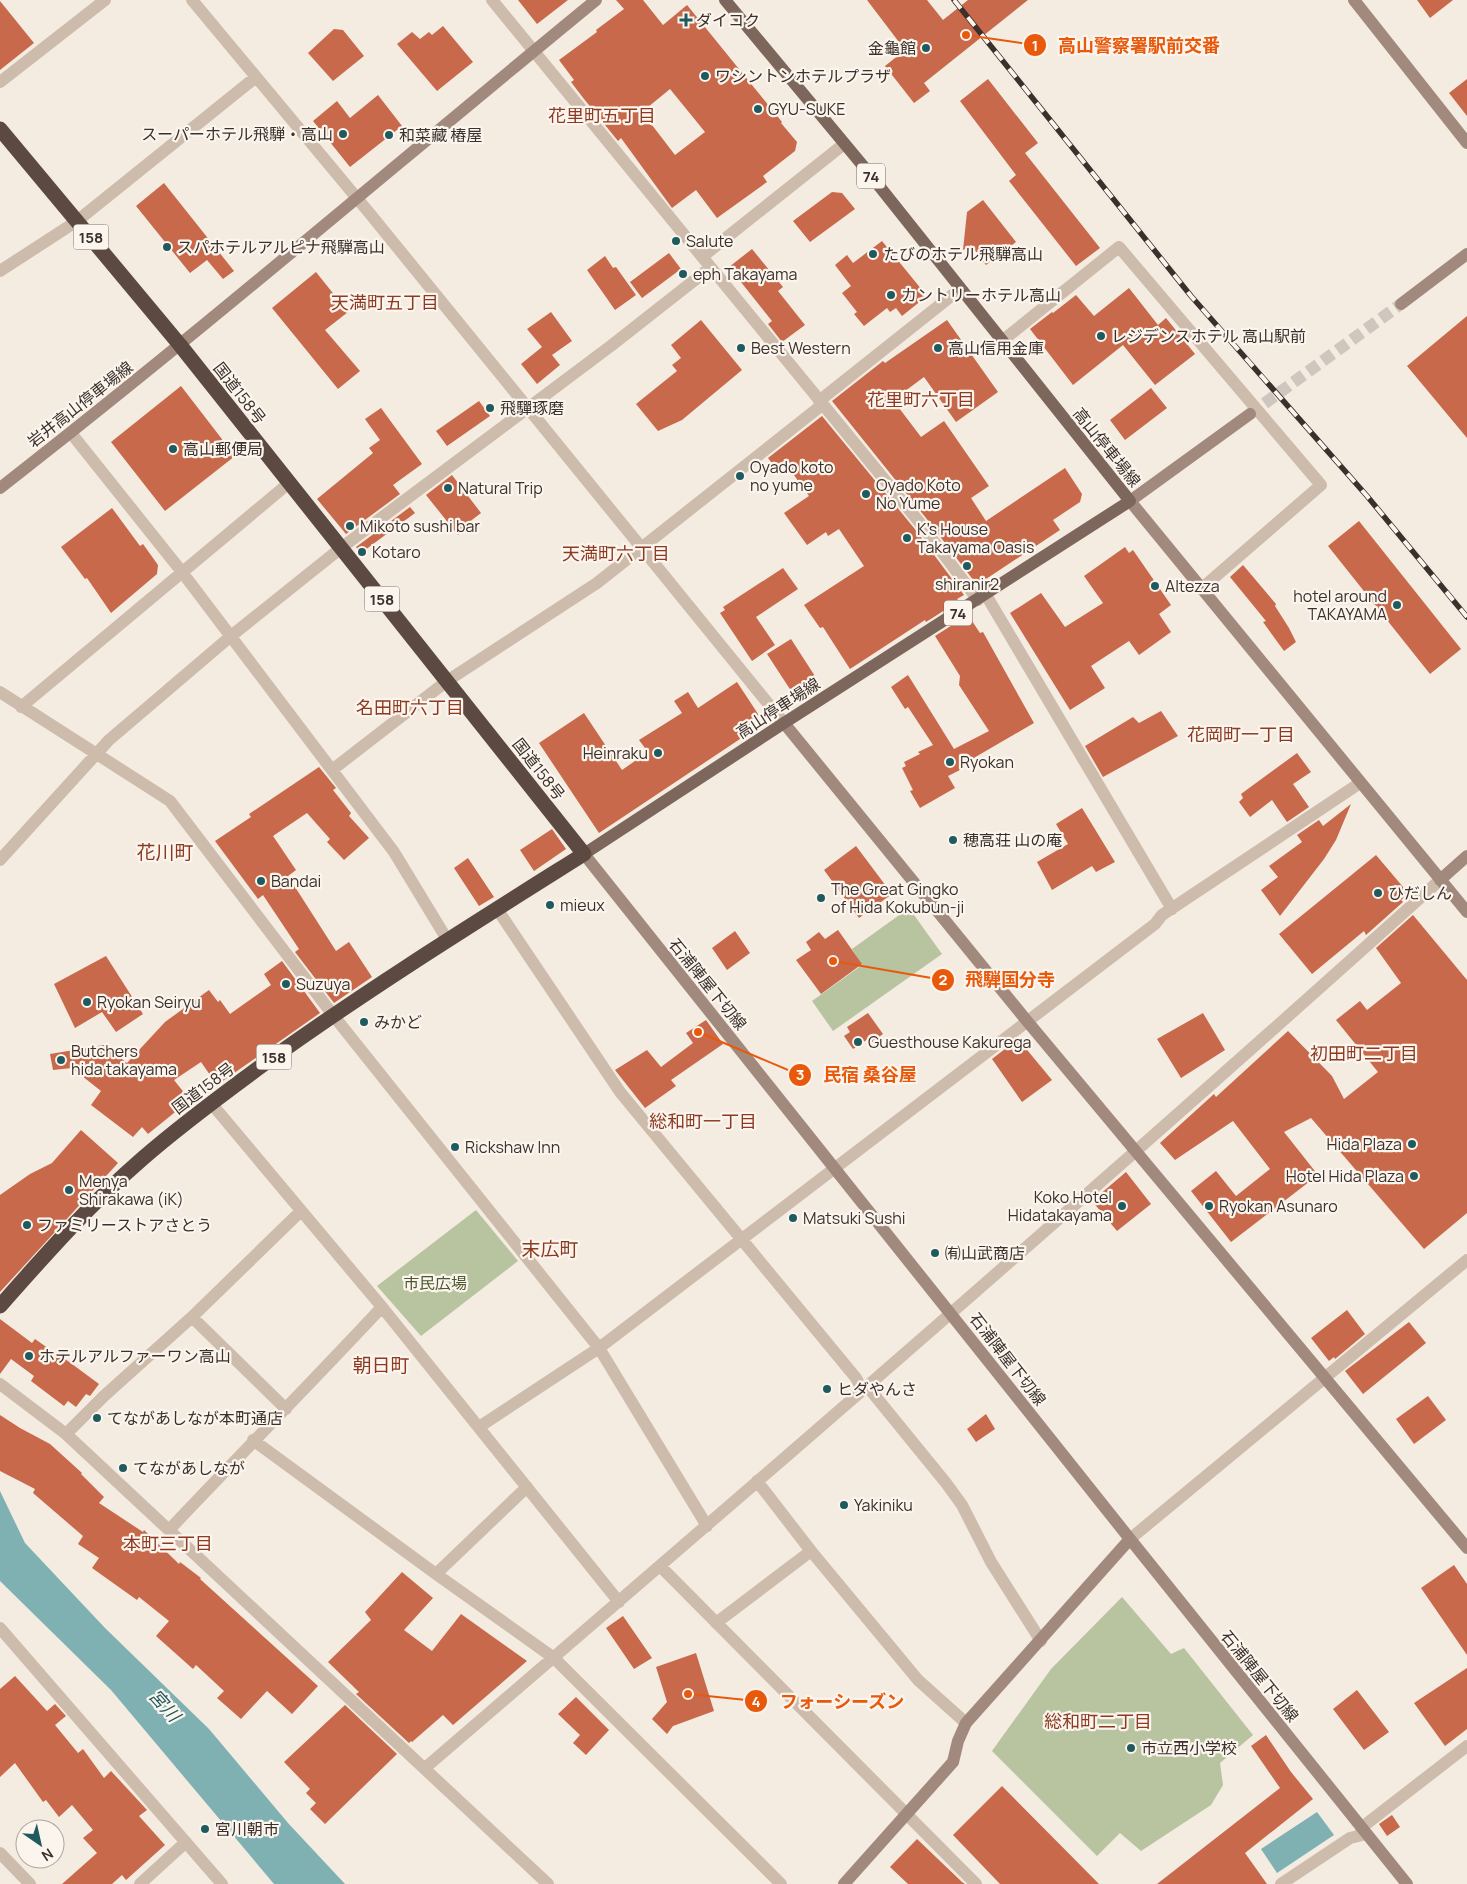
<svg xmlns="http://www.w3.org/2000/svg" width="1467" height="1884" font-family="Manrope,'Noto Sans JP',sans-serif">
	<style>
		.green { fill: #b8c4a0 }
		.water { fill: #7fb0b2 }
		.building { fill: #c8694b; fill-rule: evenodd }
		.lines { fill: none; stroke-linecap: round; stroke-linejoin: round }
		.secondary-tunnel { stroke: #cfc6bd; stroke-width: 12; stroke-dasharray: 12 6; stroke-linecap: butt }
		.street { stroke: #cdbbac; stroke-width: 12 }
		.secondary { stroke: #a18a7d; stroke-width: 12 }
		.primary { stroke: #7d675c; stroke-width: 12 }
		.highway { stroke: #5c4a42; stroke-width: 15 }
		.rail-casing { stroke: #3b302b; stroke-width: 5.5 }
		.rail { stroke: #fbf5ee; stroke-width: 4; stroke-dasharray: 11; stroke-linecap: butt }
		.poi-dot { fill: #1f5a5e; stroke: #fbf5ee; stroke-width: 2 }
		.labels { text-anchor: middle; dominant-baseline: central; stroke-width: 4.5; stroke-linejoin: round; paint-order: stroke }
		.shield { fill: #fbf5ee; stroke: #756b66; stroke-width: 1 }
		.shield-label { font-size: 15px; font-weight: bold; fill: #3b302b }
		.poi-label { font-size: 16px; fill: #3b302b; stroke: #fbf5ee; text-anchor: start }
		.street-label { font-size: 16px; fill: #3b302b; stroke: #fbf5ee }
		.park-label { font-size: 16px; fill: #4a5a2e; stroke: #fbf5ee }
		.neighbourhood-label { font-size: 18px; fill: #8c3b22; stroke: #fbf5ee }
		.water-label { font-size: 18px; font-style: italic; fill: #1f5a5e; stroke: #fbf5ee }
		.quarter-label { font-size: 19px; fill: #8c3b22; stroke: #fbf5ee }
		.leader { fill: none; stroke: #e8590c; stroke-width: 2 }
		.callout-dot { fill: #e8590c; stroke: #fbf5ee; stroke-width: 2 }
		.mark-label { font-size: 15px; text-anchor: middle; font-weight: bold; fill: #fff }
		.callout-label { font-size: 18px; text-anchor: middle; font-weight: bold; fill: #e8590c; stroke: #fbf5ee; stroke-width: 4.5; stroke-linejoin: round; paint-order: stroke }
	</style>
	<rect width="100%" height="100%" fill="#f4ebe1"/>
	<path class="green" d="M909,908L942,954L833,1031L812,1001L862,965L852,949Z
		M476,1210L518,1261L421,1336L377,1286Z
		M1122,1597L1171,1654L1184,1648L1253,1735L1220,1763L1223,1785L1211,1805L1141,1851L1120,1833L1097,1856L992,1751L1051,1669Z"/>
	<path class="water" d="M0,1491L25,1543L105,1628L209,1729L288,1823L345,1884H274L111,1690L0,1581Z
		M1317,1812L1334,1835L1277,1873L1261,1849Z"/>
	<path class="building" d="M518,0H568L537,24Z
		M616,0H643L663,25L687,5L782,122L781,123L797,142L795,151L763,176L767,182L717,218L696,190L672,208L621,138L618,141L584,99L571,82L574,80L559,60L597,32L596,30L624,9ZM670,89L705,132L675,155L642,112Z
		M867,0H927L943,20L968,0H1028L924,83L930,91L914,103L885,66L905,50Z
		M1417,0H1453L1430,18Z
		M0,1L34,43L0,70Z
		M443,26L473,62L437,91L397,44L412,32L420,39L429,32L432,35Z
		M334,29L343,30L364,56L333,81L308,53Z
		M988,79L1038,143L1025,153L1100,248L1076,266L1009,181L1016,175L960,101Z
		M1467,79V116L1449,93Z
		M378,95L402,126L350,167L313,121L337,101L350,118Z
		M164,183L234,271L223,279L207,260L190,273L136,206Z
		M832,192L842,193L855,209L810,242L793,221Z
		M983,200L1016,242L986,265L971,245L963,250L967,212Z
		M882,241L927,296L902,316L896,308L890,312L887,308L864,326L854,314L857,312L842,293L851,286L835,265L847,255L853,263Z
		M752,249L783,287L778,291L805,325L782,342L768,324L772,321L729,267Z
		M669,253L681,269L642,298L630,282Z
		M605,256L613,268L616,267L636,295L615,310L587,270Z
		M316,272L348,312L325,330L360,371L338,389L272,308Z
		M1129,288L1158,325L1166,318L1195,354L1155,385L1123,345L1073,385L1030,329L1052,312L1053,313L1076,295L1094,316Z
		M551,312L572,341L552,355L560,365L537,384L521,364L542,347L527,329Z
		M1467,316V438L1407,366Z
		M701,320L742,370L682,420L658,431L636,404L677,371L672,365L681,358L671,345Z
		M947,320L998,392L956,422L924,377L893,400L921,437L944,421L989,486L971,498L986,521L1065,468L1082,494L1080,502L1053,520L1060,530L977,585L926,518L832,401L883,361L885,363Z
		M181,386L235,456L165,511L111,442Z
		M1151,388L1167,408L1125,440L1110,420Z
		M479,401L490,416L447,446L436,431Z
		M381,408L422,464L393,485L400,494L346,534L317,499L373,453L369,448L380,440L365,419Z
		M822,416L914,528L964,595L957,599L959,601L926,622L925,620L850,669L823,627L820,628L804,605L864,566L839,529L828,536L826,532L807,545L784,513L809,496L786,464L777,470L768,458Z
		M452,475L481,513L468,523L469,525L458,535L426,495Z
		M410,507L415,513L361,553L356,547Z
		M112,508L140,546L143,544L158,565L157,574L111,613L87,578L85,579L61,547Z
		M1359,521L1461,649L1430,674L1328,546Z
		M1125,547L1129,553L1133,550L1171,605L1159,614L1171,632L1139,655L1129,641L1091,666L1105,688L1070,710L1010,613L1041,593L1065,627L1103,603L1084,576Z
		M1243,565L1276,604L1275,606L1289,628L1296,642L1284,651L1263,622L1266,621L1230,577Z
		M783,568L798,589L756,617L775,645L752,661L720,613L725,610L723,607Z
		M968,615L980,633L983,632L1034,723L960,766L962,769L948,776L955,788L920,808L910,791L913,790L902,768L906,766L904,762L920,754L918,752L933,745L908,707L905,709L891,687L908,675L954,749L989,731L959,685L960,676L935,636Z
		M791,639L822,687L799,703L767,654Z
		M737,682L764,723L599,833L539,743L584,713L622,770L648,752L639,740L682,713L674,701L688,692L698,708Z
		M1161,711L1178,736L1103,777L1085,746L1133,717L1139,723Z
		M1297,753L1311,772L1293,784L1309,807L1287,822L1272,800L1250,817L1239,802L1243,798L1241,794Z
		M319,767L336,788L333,790L351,813L349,816L369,838L344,860L327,842L330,839L307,813L273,836L296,870L288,876L336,951L349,942L372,977L334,1003L295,952L299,949L263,895L258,899L215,841L251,817L249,814Z
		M1351,804L1336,840L1324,859L1280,916L1261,890L1278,877L1269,866L1302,842L1297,835L1319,820L1323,826Z
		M1082,808L1115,862L1096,872L1092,866L1052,890L1037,862L1068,844L1056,824Z
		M552,829L566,849L534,871L520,850Z
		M856,846L892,894L859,918L824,870Z
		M1376,855L1409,894L1401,900L1403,902L1366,935L1364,931L1312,974L1279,934Z
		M468,858L494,897L479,906L454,868Z
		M1413,915L1467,980V1213L1424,1249L1311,1118L1284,1132L1318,1175L1231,1242L1191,1191L1216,1171L1236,1196L1270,1169L1233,1121L1175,1160L1160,1143L1214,1094L1216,1097L1288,1031L1332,1076L1344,1099L1378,1072L1336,1020L1360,1001L1367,1010L1401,983L1376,948Z
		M838,930L862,964L821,994L796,960L811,950L806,942L819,932L825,939Z
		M735,931L750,953L727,970L712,948Z
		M106,956L143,1014L116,1032L102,1012L75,1028L54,984Z
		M282,961L320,1013L217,1085L201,1062L174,1080L190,1100L148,1134L142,1127L133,1137L91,1105L101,1091L72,1068L53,1070L50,1054L104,1045L127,1063L165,1022L209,990L218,1002L220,1000L230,1014L271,985L264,974Z
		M868,1013L883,1034L871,1043L868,1039L853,1049L844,1036L850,1032L847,1027Z
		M1203,1013L1225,1050L1181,1078L1157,1039Z
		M706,1020L723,1044L671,1080L676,1086L645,1108L615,1070L647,1050L661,1067L693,1043L686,1033Z
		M1018,1039L1052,1080L1022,1102L992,1059Z
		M81,1130L118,1163L0,1292V1195L30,1174L52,1163Z
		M1126,1172L1151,1204L1117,1231L1092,1201Z
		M1347,1310L1365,1334L1335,1359L1334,1357L1329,1361L1311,1338Z
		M0,1319L32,1343L35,1339L52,1351L53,1350L99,1384L90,1396L86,1394L76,1407L68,1401L64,1406L31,1381L34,1376L11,1359L0,1374Z
		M1409,1322L1426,1343L1363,1394L1345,1371Z
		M1428,1396L1446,1420L1414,1444L1396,1419Z
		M986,1414L995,1429L976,1442L967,1429Z
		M0,1415L20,1428L50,1444L82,1473L81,1474L104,1497L99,1503L143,1532L144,1530L179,1564L180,1562L201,1578L200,1579L318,1686L292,1714L267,1691L241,1719L217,1698L224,1691L196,1665L193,1669L156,1636L169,1621L139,1597L137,1600L92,1568L99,1558L78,1544L83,1536L33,1493L35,1489L0,1471Z
		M1454,1565L1467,1584V1655L1421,1588Z
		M402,1572L433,1598L404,1630L432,1651L461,1614L527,1661L453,1725L443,1715L412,1742L411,1741L409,1743L356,1694L359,1692L328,1662L371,1620L365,1612Z
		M623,1616L652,1658L634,1669L606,1628Z
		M696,1653L714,1711L673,1726L667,1734L652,1719L667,1702L656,1667Z
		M1467,1668V1729L1445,1746L1414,1703Z
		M15,1676L47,1711L55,1704L66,1716L55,1725L78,1753L83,1749L104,1778L111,1771L147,1810L139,1816L165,1845L126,1880L122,1875L112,1884H62L97,1853L83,1838L93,1830L72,1805L59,1817L46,1800L43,1802L15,1763L0,1777V1689Z
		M1357,1690L1389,1732L1364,1750L1333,1709Z
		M576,1697L609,1730L586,1755L573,1743L580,1735L558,1714Z
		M345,1705L397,1754L325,1824L310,1809L316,1803L306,1793L310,1789L284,1762Z
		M1266,1735L1291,1772L1313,1799L1245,1853L1267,1884H1157L1280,1788L1251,1746Z
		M1002,1786L1099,1884H1000L953,1835Z
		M1392,1815L1400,1827L1387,1836L1379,1824Z
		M917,1839L962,1882L965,1884H908L890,1867Z"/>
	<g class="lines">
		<path class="secondary-tunnel" d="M1250,414L1401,304"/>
		<path class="street" d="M192,0L371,215L784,723
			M492,0L920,523L978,600
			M0,82L105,0
			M702,257L844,144
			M0,271L77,221L256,77
			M1002,341L1119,247L1321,485L1201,589
			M819,401L960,289
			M71,433L182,572L394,852L448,941
			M986,595L1172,909
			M0,692L170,801L333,1015L599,1348L707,1526
			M21,707L289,483
			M332,770L447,681L597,583L822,405
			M0,860L109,740L231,636L341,548L612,345L710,268
			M497,909L620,1092L856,1378L862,1390
			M211,1103L382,1307L619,1602
			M192,1317L286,1409
			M0,1384L66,1434L548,1884
			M867,1386L946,1483L962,1505L991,1562L1041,1641
			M479,1427L599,1348L1155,924L1162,915L1360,783
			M66,1434L104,1396L192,1317L301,1211
			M253,1440L436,1574L554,1658L781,1884
			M757,1481L811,1551L918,1680L966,1723
			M169,1530C240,1455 312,1382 382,1307
			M1130,1539L1467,1260
			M660,1566L976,1884
			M436,1574L527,1487
			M716,1623L811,1551
			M0,1628L222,1884
			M425,1768C766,1475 1106,1181 1440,880
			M1361,1828L1467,1746
			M0,1853L30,1884
			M140,1884L186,1842
			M1281,1884L1350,1838L1366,1834"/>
		<path class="secondary" d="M1354,0L1467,143
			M1401,304L1467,254
			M1250,414L1130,501L1467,912
			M0,488C203,330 397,163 596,0
			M784,723L1027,1021L1467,1548
			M584,854L1130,1539L1407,1884
			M1440,880L1467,856
			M844,1884L953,1762L958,1741L966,1723L1130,1539"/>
		<path class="primary" d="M584,854L784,723L1130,501L864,167L725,0"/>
		<path class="highway" d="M0,129L180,345L584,854C476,922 368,989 264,1064C223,1094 181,1125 142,1159C90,1204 45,1255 0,1306"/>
		<g class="rail-casing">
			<path id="rail" d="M954,0L1191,296L1367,496L1467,617"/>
		</g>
		<use href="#rail" class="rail"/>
	</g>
	<g class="poi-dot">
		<path d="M683.5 12.5h5v5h5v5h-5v5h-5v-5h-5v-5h5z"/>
		<circle cx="926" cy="48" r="5"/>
		<circle cx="705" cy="76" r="5"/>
		<circle cx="758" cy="109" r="5"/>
		<circle cx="343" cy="134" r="5"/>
		<circle cx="389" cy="135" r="5"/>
		<circle cx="676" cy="241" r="5"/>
		<circle cx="167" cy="247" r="5"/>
		<circle cx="873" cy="254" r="5"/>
		<circle cx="683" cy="274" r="5"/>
		<circle cx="891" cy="295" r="5"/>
		<circle cx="1101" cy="336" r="5"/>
		<circle cx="741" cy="348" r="5"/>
		<circle cx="938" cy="348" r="5"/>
		<circle cx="490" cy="408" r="5"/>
		<circle cx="173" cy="449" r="5"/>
		<circle cx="740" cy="476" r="5"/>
		<circle cx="448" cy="488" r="5"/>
		<circle cx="866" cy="494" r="5"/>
		<circle cx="350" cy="526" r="5"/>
		<circle cx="907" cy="538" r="5"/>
		<circle cx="362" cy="552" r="5"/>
		<circle cx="967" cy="566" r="5"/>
		<circle cx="1155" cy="586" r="5"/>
		<circle cx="1397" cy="605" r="5"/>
		<circle cx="658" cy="753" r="5"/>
		<circle cx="950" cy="762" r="5"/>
		<circle cx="953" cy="840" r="5"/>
		<circle cx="261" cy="881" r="5"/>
		<circle cx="1378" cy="893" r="5"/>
		<circle cx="821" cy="898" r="5"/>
		<circle cx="550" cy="905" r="5"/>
		<circle cx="286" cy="984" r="5"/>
		<circle cx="87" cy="1002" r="5"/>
		<circle cx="364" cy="1022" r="5"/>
		<circle cx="858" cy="1042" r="5"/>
		<circle cx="61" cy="1060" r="5"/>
		<circle cx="1412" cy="1144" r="5"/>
		<circle cx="455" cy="1147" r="5"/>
		<circle cx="1414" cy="1176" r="5"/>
		<circle cx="69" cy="1190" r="5"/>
		<circle cx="1122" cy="1206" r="5"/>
		<circle cx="1209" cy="1206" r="5"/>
		<circle cx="793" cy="1218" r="5"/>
		<circle cx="27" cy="1225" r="5"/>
		<circle cx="935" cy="1253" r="5"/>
		<circle cx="29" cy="1356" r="5"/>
		<circle cx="827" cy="1389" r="5"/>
		<circle cx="97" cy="1418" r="5"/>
		<circle cx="123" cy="1468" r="5"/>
		<circle cx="844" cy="1505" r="5"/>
		<circle cx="1131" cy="1748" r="5"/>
		<circle cx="205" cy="1829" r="5"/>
	</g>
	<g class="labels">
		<g class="shield">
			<rect x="857" y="163.5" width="28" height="25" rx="4"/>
			<rect x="73.5" y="224.5" width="35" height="25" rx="4"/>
			<rect x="364.5" y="586.5" width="35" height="25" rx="4"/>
			<rect x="944" y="600.5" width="28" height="25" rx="4"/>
			<rect x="256.5" y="1044.5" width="35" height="25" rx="4"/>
		</g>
		<g class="shield-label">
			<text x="871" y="176">74</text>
			<text x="91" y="237">158</text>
			<text x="382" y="599">158</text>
			<text x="958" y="613">74</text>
			<text x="274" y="1057">158</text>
		</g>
		<g class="poi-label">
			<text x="696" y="20">ダイコク</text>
			<text x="916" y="48" text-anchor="end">金龜館</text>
			<text x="715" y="76">ワシントンホテルプラザ</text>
			<text x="768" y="109">GYU-SUKE</text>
			<text x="333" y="134" text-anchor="end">スーパーホテル飛騨・高山</text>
			<text x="399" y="135">和菜藏 樁屋</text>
			<text x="686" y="241">Salute</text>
			<text x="177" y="247">スパホテルアルピナ飛騨高山</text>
			<text x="883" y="254">たびのホテル飛騨高山</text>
			<text x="693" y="274">eph Takayama</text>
			<text x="901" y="295">カントリーホテル高山</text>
			<text x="1111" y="336">レジデンスホテル 高山駅前</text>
			<text x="751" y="348">Best Western</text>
			<text x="948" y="348">高山信用金庫</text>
			<text x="500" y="408">飛驒琢磨</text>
			<text x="183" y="449">高山郵便局</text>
			<text x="750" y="467">Oyado koto<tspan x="750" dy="18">no yume</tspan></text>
			<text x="876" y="485">Oyado Koto<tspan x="876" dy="18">No Yume</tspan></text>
			<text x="458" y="488">Natural Trip</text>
			<text x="360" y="526">Mikoto sushi bar</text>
			<text x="917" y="529">K's House<tspan x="917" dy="18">Takayama Oasis</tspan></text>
			<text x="372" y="552">Kotaro</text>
			<text x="967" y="584" text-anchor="middle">shiranir2</text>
			<text x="1165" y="586">Altezza</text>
			<text x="1387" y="596" text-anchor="end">hotel around<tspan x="1387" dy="18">TAKAYAMA</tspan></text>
			<text x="648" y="753" text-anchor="end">Heinraku</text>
			<text x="960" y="762">Ryokan</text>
			<text x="963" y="840">穂高荘 山の庵</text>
			<text x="271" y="881">Bandai</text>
			<text x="831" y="889">The Great Gingko<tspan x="831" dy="18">of Hida Kokubun-ji</tspan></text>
			<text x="1388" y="893">ひだしん</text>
			<text x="560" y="905">mieux</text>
			<text x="296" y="984">Suzuya</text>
			<text x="97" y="1002">Ryokan Seiryu</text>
			<text x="374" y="1022">みかど</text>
			<text x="868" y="1042">Guesthouse Kakurega</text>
			<text x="71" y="1051">Butchers<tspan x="71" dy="18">hida takayama</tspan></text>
			<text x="1402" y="1144" text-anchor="end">Hida Plaza</text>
			<text x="465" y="1147">Rickshaw Inn</text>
			<text x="1404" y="1176" text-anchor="end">Hotel Hida Plaza</text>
			<text x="79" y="1181">Menya<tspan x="79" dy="18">Shirakawa (iK)</tspan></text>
			<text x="1112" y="1197" text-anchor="end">Koko Hotel<tspan x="1112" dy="18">Hidatakayama</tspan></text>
			<text x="1219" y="1206">Ryokan Asunaro</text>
			<text x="803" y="1218">Matsuki Sushi</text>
			<text x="37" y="1225">ファミリーストアさとう</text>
			<text x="945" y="1253">㈲山武商店</text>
			<text x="39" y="1356">ホテルアルファーワン高山</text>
			<text x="837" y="1389">ヒダやんさ</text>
			<text x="107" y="1418">てながあしなが本町通店</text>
			<text x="133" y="1468">てながあしなが</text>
			<text x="854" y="1505">Yakiniku</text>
			<text x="1141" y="1748">市立西小学校</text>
			<text x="215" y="1829">宮川朝市</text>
		</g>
		<g class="street-label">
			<text transform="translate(240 393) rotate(52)">国道158号</text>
			<text transform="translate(80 404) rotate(-38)">岩井高山停車場線</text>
			<text transform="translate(1107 447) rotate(51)">高山停車場線</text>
			<text transform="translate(778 708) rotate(-33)">高山停車場線</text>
			<text transform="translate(539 769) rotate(52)">国道158号</text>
			<text transform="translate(708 984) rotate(51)">石浦陣屋下切線</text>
			<text transform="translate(203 1088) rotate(-37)">国道158号</text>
			<text transform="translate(1008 1359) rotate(52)">石浦陣屋下切線</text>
			<text transform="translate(1260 1676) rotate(51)">石浦陣屋下切線</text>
		</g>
		<g class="park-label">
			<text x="435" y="1283">市民広場</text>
		</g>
		<g class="neighbourhood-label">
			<text x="602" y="115">花里町五丁目</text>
			<text x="385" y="302">天満町五丁目</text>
			<text x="921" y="399">花里町六丁目</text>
			<text x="616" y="553">天満町六丁目</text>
			<text x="410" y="707">名田町六丁目</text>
			<text x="1241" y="734">花岡町一丁目</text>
			<text x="1364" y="1053">初田町二丁目</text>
			<text x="703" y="1121">総和町一丁目</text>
			<text x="168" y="1543">本町三丁目</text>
			<text x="1098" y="1721">総和町二丁目</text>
		</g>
		<g class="water-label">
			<text transform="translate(165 1705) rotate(48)">宮川</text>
		</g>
		<g class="quarter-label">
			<text x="165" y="852">花川町</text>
			<text x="550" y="1249">末広町</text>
			<text x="381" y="1365">朝日町</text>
		</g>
	</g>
	<path class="leader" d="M966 35L1035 45M833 961L943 980M698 1032L800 1075M688 1694L756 1701"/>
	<g class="callout-dot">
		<circle cx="966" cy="35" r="5"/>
		<circle cx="833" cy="961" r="5"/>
		<circle cx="698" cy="1032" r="5"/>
		<circle cx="688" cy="1694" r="5"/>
		<circle cx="1035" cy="45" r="12"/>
		<circle cx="943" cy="980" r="12"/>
		<circle cx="800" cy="1075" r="12"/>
		<circle cx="756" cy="1701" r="12"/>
	</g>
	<g class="mark-label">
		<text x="1035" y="51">1</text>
		<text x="943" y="985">2</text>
		<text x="800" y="1080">3</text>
		<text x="756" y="1707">4</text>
	</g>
	<g class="callout-label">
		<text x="1139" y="52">高山警察署駅前交番</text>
		<text x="1010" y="986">飛騨国分寺</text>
		<text x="870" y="1081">民宿 桑谷屋</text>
		<text x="842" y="1708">フォーシーズン</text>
	</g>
	<g transform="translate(40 1844) rotate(146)"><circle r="24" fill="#fbf5ee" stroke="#aea6a0"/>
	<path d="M0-4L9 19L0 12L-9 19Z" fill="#1f5a5e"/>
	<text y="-8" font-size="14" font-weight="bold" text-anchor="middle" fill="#3b302b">N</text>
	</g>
</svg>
